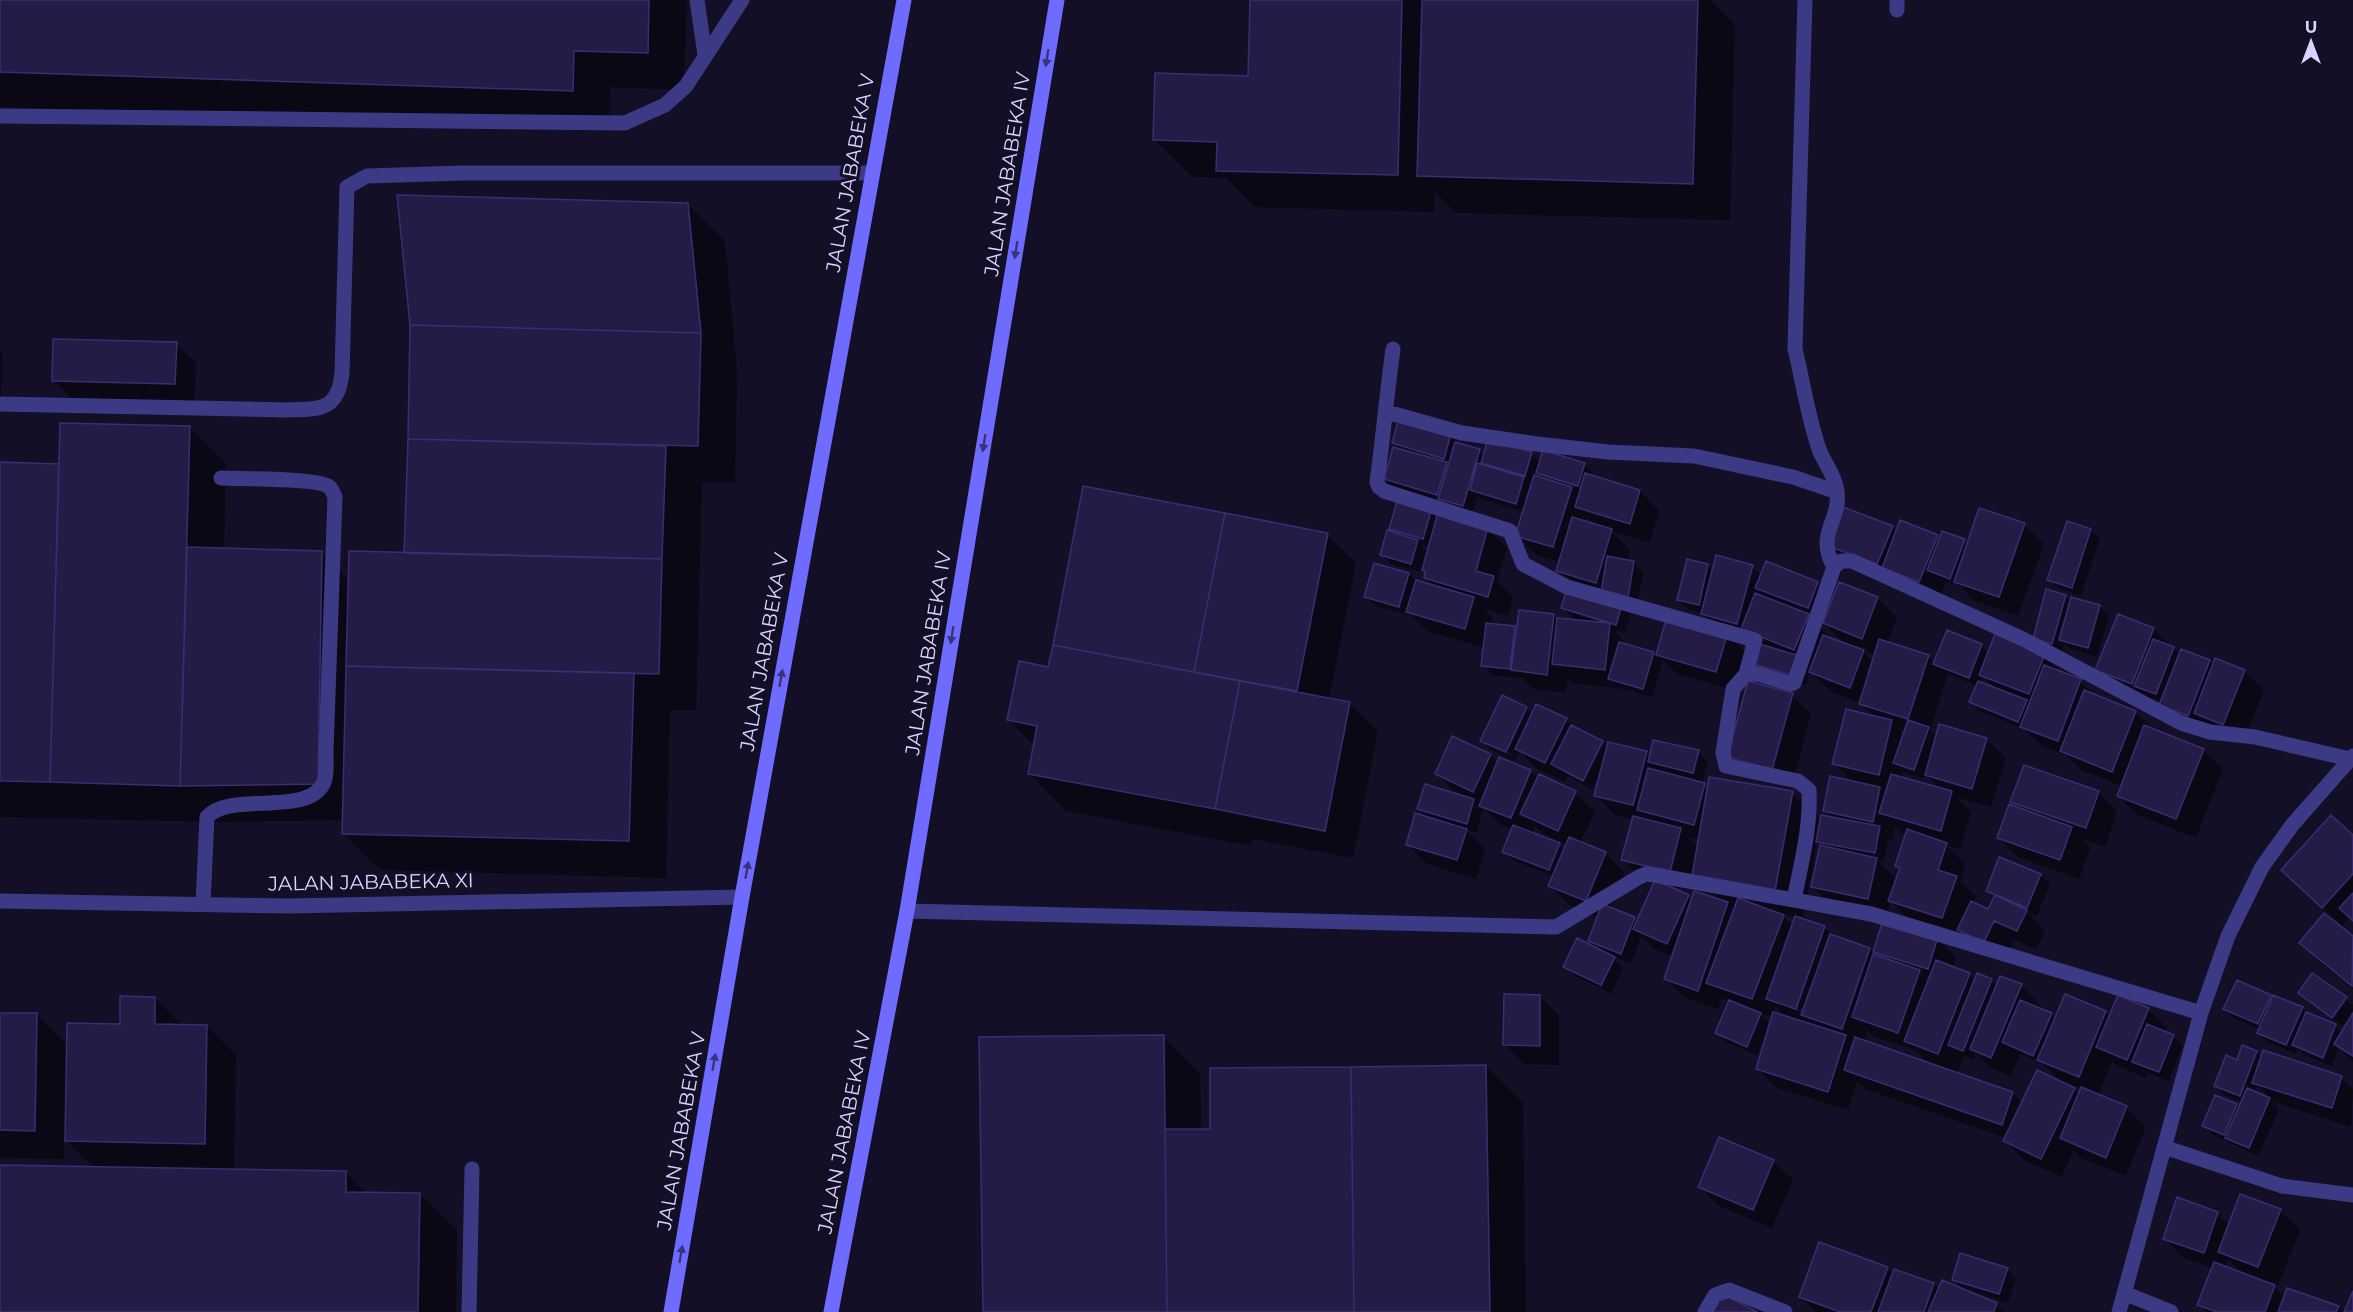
<svg xmlns="http://www.w3.org/2000/svg" width="2353" height="1312" font-family="Montserrat,sans-serif">
	<style>
		.shadow { fill: #0007; fill-rule: evenodd }
		.building { fill: #241b47; stroke: #3b2d73; stroke-width: 1.5 }
		.lines { fill: none; stroke-linecap: round; stroke-linejoin: round }
		.lane { stroke: #3d3a85; stroke-width: 15 }
		.street { stroke: #3d3a85; stroke-width: 15 }
		.secondary { stroke: #6f6bff; stroke-width: 15 }
		.oneway { fill: #38347d }
		.labels { text-anchor: middle; dominant-baseline: central; stroke-width: 6; stroke-linejoin: round; paint-order: stroke }
		.street-label { font-size: 20px; fill: #d9d4ff; stroke: #130f26 }
	</style>
	<rect width="100%" height="100%" fill="#130f26"/>
	<path class="shadow" d="M0,0H687L684,90L610,87L609,128L0,107Z
		M1252,0H1710L1735,25L1730,220L1456,213L1435,192L1434,212L1255,207L1226,178L1192,177L1155,140L1250,77Z
		M687,204L725,241L737,371L735,483L702,482L696,710H670L666,878L380,870L343,833V820L218,822L0,817V463L60,465L189,427L226,464L224,550L321,552L349,581L406,554L412,325Z
		M176,343L196,363L194,403L73,400L54,380Z
		M0,349L2,351L1,408H0Z
		M1450,435L1460,445L1479,450L1484,456L1531,454L1541,463L1584,464L1593,474L1592,477L1640,491L1659,511L1650,543L1611,531L1630,550L1627,561L1633,563L1643,572L1637,606L1619,603L1631,615L1625,633L1614,630L1628,646L1653,654L1657,657L1668,618L1720,632L1703,613L1688,609L1679,600L1688,561L1708,566L1714,572L1752,566L1761,576L1817,583L1827,593L1817,616L1804,611L1827,635L1826,638L1847,646L1824,623L1877,598L1897,618L1887,643L1928,656L1935,663L1981,645L1989,654L2044,655L2063,674L2080,681L2097,697L2135,712L2154,731L2203,750L2223,769L2196,838L2138,815L2118,796L2122,786L2081,770L2066,755L2042,746L2024,729L1980,711L1971,702L1978,686L1948,674L1930,730L1937,737L1986,739L2006,758L1991,807L1956,797L1971,812L1960,849L1946,845L1965,864L1960,881L1976,897L1973,903L1989,911L1995,898L1987,891L2040,875L2050,884L2037,916L2026,912L2045,931L2036,950L2014,939L2003,961L1909,920L1891,901L1887,918L1832,906L1813,887L1822,845L1817,841L1803,920L1824,927L1834,937L1869,949L1874,954L1884,922L1937,938L1956,958L1953,968L1969,974L1975,980H1991L1997,986L2021,985L2040,1005L2038,1009L2051,1015L2056,1019L2105,1012L2110,1017L2148,1009L2167,1028L2165,1033L2174,1036L2183,1045L2169,1081L2148,1073L2146,1078L2117,1066L2112,1061L2098,1096L2126,1108L2146,1127L2126,1176L2081,1158L2074,1150L2061,1177L2024,1160L2005,1141L2006,1138L1865,1089L1857,1081L1848,1110L1777,1088L1758,1069L1769,1032L1767,1031L1757,1055L1726,1042L1717,1033L1730,1003L1722,997L1718,1009L1685,998L1665,979L1673,957L1654,949L1641,936L1631,963L1610,955L1623,968L1611,994L1601,989L1615,960H1612L1599,987L1575,976L1565,966L1600,951L1590,941L1599,917L1569,905L1550,885L1554,876L1514,861L1504,851L1513,829L1501,825L1483,808L1477,833L1465,829L1485,849L1476,879L1427,864L1407,844L1429,819L1419,809L1458,795L1437,774L1490,755L1498,763L1530,771L1538,779L1540,776L1575,793L1595,812L1580,843L1606,854L1625,873L1610,909L1638,922L1655,882L1642,879L1623,860L1633,819L1615,815L1596,795L1600,774L1592,789L1568,776L1565,782L1536,768L1520,751L1515,761L1491,750L1482,740L1526,708L1532,714L1537,706L1566,720L1575,729L1602,742L1608,748L1646,752L1650,757L1698,752L1708,761L1702,784L1708,789L1792,793L1821,823L1832,818L1824,810L1853,783L1834,763L1876,718L1860,703L1830,691L1810,671L1806,685L1761,672L1751,663L1758,643L1728,635L1746,653L1736,691L1677,674L1663,660L1652,697L1624,689L1573,683L1568,678L1566,693L1533,689L1519,676V678L1492,675L1483,665L1485,648L1427,631L1409,613V615L1375,606L1366,596L1409,574L1416,581L1435,587L1425,577L1426,573L1421,568L1420,572L1391,564L1382,554L1397,535L1391,529L1399,500L1488,529L1507,548L1497,581L1513,597L1508,616L1483,608L1493,618L1491,625L1514,627L1518,631L1554,616L1557,619L1583,622L1572,617L1563,608L1579,593L1557,571L1560,562L1536,555L1517,535L1524,512L1481,499L1478,496L1472,515L1405,498L1385,479L1402,451L1394,443ZM1538,473L1545,480L1536,478ZM1547,475L1586,487L1585,490L1547,478ZM1587,518L1596,526L1586,522ZM1420,544L1430,547L1428,553ZM1860,649L1876,655L1874,662ZM1983,676L1996,690L1980,683ZM1898,728L1906,731L1904,735ZM1491,744L1513,754L1512,757L1491,747ZM1903,772L1923,779L1925,774L1941,790L1902,778ZM1535,826L1542,833L1567,845L1565,850L1559,845L1532,834ZM1895,826L1900,832L1907,834L1896,865L1901,870L1897,880L1877,860L1884,862L1888,839L1892,840ZM1687,837L1700,840L1698,848ZM1693,875L1719,901L1692,900L1688,896L1666,887L1667,885L1689,890ZM1782,915L1796,917L1793,926ZM1789,1005L1803,1010L1802,1013L1789,1008ZM1776,1007L1787,1018L1773,1014ZM1759,1013L1773,1018L1771,1025ZM1868,1030L1873,1036L1915,1050L1929,1064L1864,1042ZM1975,1053L1991,1068L2011,1076L2020,1054L2043,1064L2062,1083L2023,1103L2012,1093L1957,1074L1964,1056L1973,1059ZM2065,1082L2082,1089L2079,1094L2064,1085Z
		M1085,488L1327,534L1356,563L1329,699L1349,703L1378,732L1353,858L1253,839L1252,846L1066,811L1029,774L1034,746L1009,720L1049,669Z
		M2024,525L2044,544L2018,616L1975,601L1960,586L1946,582L1939,601L1850,565L1830,545L1892,527L1897,533L1964,541L1968,545Z
		M2090,530L2100,539L2081,596L2059,589L2049,579Z
		M2065,596L2071,602L2099,606L2109,616L2097,657L2070,649L2064,643L2062,653L2034,638Z
		M2153,629L2181,655L2209,661L2214,666L2244,671L2264,690L2243,743L2215,732L2180,724L2162,701L2153,698L2152,702L2117,689L2097,669Z
		M1792,695L1811,714L1791,788L1748,777L1729,757Z
		M2098,792L2117,812L2105,847L2081,838L2090,848L2079,879L2018,857L1998,837L2021,810L2012,801Z
		M2353,837V919L2351,917L2342,926L2302,889Z
		M2324,915L2353,938V989L2320,962L2301,943Z
		M2313,975L2353,1005V1013L2342,1026L2309,1003L2300,993Z
		M1540,996L1559,1016V1065L1524,1064L1505,1045Z
		M2270,996L2273,999L2302,1008L2308,1015L2335,1026L2342,1033L2353,1016V1062L2339,1048L2332,1066L2304,1055L2298,1049L2296,1054L2268,1042L2258,1033L2260,1029L2234,1018L2225,1009Z
		M155,998L183,1026H207L236,1055L234,1170L345,1172L367,1194H420L457,1231L456,1312H0V1166L94,1168L64,1138V1159L3,1158L0,1155V1014L37,1015L68,1046L121,1025Z
		M1163,1037L1200,1074L1201,1130H1212L1486,1066L1523,1103L1526,1312H984Z
		M2256,1052L2262,1058L2341,1078L2353,1089L2351,1127L2271,1101L2279,1109L2258,1156L2213,1135L2204,1126L2236,1106L2239,1109L2242,1102L2225,1095L2215,1085L2238,1062ZM2257,1085L2272,1100L2254,1093Z
		M1773,1161L1793,1180L1772,1228L1719,1206L1699,1186Z
		M2280,1210L2300,1230L2278,1286L2271,1283L2285,1298L2338,1307L2343,1312H2207L2199,1304L2213,1268L2184,1258L2165,1239L2217,1214L2230,1226ZM2228,1259L2243,1275L2225,1268Z
		M1887,1269L1893,1275L1934,1284L1939,1290L1966,1292L1953,1279L2007,1269L2016,1279L2008,1303L1969,1290L1968,1293L1996,1305L2004,1312H1816L1801,1296Z"/>
	<path class="building" d="M0,0H649L648,53L574,51L573,91L0,72Z
		M1250,0H1402L1398,175L1216,171L1217,142L1153,140L1155,73L1248,76Z
		M1422,0H1698L1693,184L1417,176Z
		M397,195L688,203L701,333L410,325Z
		M410,325L701,333L698,446L408,439Z
		M53,339L177,342L175,384L52,381Z
		M1399,418L1451,434L1444,459L1392,443Z
		M60,423L190,426L180,786L50,782Z
		M408,439L666,446L662,559L404,553Z
		M1488,439L1532,452L1525,476L1481,463Z
		M1455,442L1480,449L1463,506L1438,499Z
		M1393,447L1447,462L1437,495L1384,479Z
		M1543,450L1585,463L1578,486L1536,473Z
		M0,462L59,464L50,782L0,781Z
		M1477,463L1524,477L1516,504L1470,490Z
		M1585,473L1640,490L1630,524L1575,507Z
		M1534,475L1572,487L1553,547L1515,536Z
		M1083,486L1225,513L1194,672L1053,645Z
		M1398,498L1432,508L1423,539L1389,529Z
		M1843,507L1893,526L1877,564L1828,546Z
		M1979,508L2025,523L1999,597L1954,582Z
		M1438,512L1488,527L1476,571L1494,576L1488,597L1424,578L1425,571L1422,570Z
		M1225,513L1328,533L1297,691L1194,672Z
		M1572,517L1612,529L1596,583L1556,571Z
		M1900,520L1938,535L1919,582L1882,568Z
		M2067,521L2091,529L2072,588L2047,580Z
		M1387,530L1418,540L1411,564L1380,555Z
		M1942,531L1965,539L1950,579L1927,570Z
		M187,547L322,551L318,784L180,786Z
		M349,551L662,559L659,674L346,666Z
		M1716,555L1753,565L1737,624L1701,614Z
		M1607,556L1634,561L1628,598L1601,593Z
		M1687,559L1708,564L1699,605L1677,600Z
		M1766,561L1818,582L1808,608L1755,588Z
		M1374,563L1409,573L1399,607L1364,597Z
		M1416,580L1474,597L1465,629L1406,612Z
		M1839,582L1878,597L1862,639L1823,623Z
		M1567,588L1622,604L1616,625L1561,608Z
		M2046,589L2066,595L2052,644L2033,639Z
		M1755,593L1809,614L1794,650L1741,629Z
		M2071,597L2100,605L2088,648L2059,640Z
		M1519,610L1554,614L1547,675L1511,670Z
		M2118,614L2154,628L2132,684L2095,670Z
		M1667,616L1728,632L1716,672L1656,655Z
		M1557,618L1610,623L1605,670L1552,664Z
		M1486,623L1515,626L1510,669L1481,666Z
		M1947,630L1982,644L1969,678L1933,664Z
		M1995,634L2045,654L2029,694L1979,675Z
		M1823,635L1864,650L1850,688L1809,672Z
		M1879,639L1929,655L1908,719L1859,704Z
		M2153,639L2174,647L2156,694L2134,686Z
		M1619,642L1654,652L1643,689L1608,679Z
		M1756,643L1803,657L1797,677L1750,663Z
		M1053,645L1240,681L1215,809L1028,774L1037,726L1007,720L1019,661L1048,667Z
		M2181,649L2210,660L2188,716L2159,705Z
		M2215,658L2245,670L2223,725L2194,713Z
		M2044,665L2081,679L2058,741L2020,727Z
		M346,666L634,673L629,841L342,834Z
		M1240,681L1350,702L1325,831L1215,809Z
		M1748,681L1793,693L1772,770L1727,757Z
		M1978,681L2027,700L2018,722L1969,702Z
		M2084,690L2136,711L2112,772L2060,751Z
		M1502,695L1527,707L1506,752L1480,741Z
		M1536,704L1567,718L1545,763L1515,749Z
		M1846,709L1892,720L1879,775L1832,764Z
		M1908,720L1929,727L1914,770L1893,763Z
		M1939,724L1987,738L1972,789L1925,775Z
		M1571,725L1603,741L1583,781L1551,764Z
		M2144,725L2204,749L2176,819L2117,796Z
		M1452,736L1491,754L1473,792L1435,774Z
		M1653,740L1699,750L1693,773L1648,762Z
		M1608,742L1647,751L1633,805L1594,796Z
		M1499,757L1531,770L1511,818L1479,806Z
		M2024,765L2099,791L2086,828L2010,802Z
		M1648,768L1705,783L1694,825L1637,810Z
		M1539,774L1576,791L1558,831L1520,814Z
		M1891,774L1952,791L1941,831L1879,813Z
		M1830,776L1880,787L1873,822L1823,811Z
		M1709,777L1793,791L1775,891L1692,876Z
		M1425,784L1474,799L1467,824L1417,809Z
		M2009,804L2072,827L2060,860L1997,838Z
		M1415,813L1467,829L1457,860L1406,845Z
		M1821,815L1880,826L1875,853L1816,842Z
		M2331,815L2353,835V874L2322,908L2281,870Z
		M1633,816L1681,828L1670,872L1621,860Z
		M1513,825L1560,843L1549,870L1502,852Z
		M1907,829L1947,843L1938,870L1957,876L1942,918L1888,901L1900,868L1895,866Z
		M1569,837L1606,852L1586,901L1548,886Z
		M1820,845L1877,858L1868,899L1811,887Z
		M1999,857L2041,874L2027,908L1986,891Z
		M1655,880L1689,895L1667,944L1633,929Z
		M1694,891L1728,902L1698,991L1664,979Z
		M2353,893V921L2339,908Z
		M1995,895L2027,910L2017,931L1994,921L1984,942L1957,930L1971,901L1988,909Z
		M1738,898L1784,915L1752,999L1706,983Z
		M1602,904L1635,917L1621,954L1588,941Z
		M2324,913L2353,936L2352,986L2299,943Z
		M1795,916L1825,926L1796,1009L1766,999Z
		M1883,920L1938,937L1928,969L1873,952Z
		M1830,934L1870,948L1842,1029L1801,1015Z
		M1577,938L1615,957L1601,985L1563,967Z
		M1873,954L1920,970L1898,1033L1852,1017Z
		M1936,960L1970,973L1938,1054L1904,1041Z
		M1977,973L1992,979L1963,1051L1948,1045Z
		M2312,973L2347,997L2332,1018L2298,993Z
		M2000,976L2022,984L1991,1058L1970,1049Z
		M2237,980L2271,995L2258,1024L2223,1009Z
		M1504,994L1540,995V1046L1503,1045Z
		M2065,994L2106,1011L2079,1077L2037,1060Z
		M2118,995L2149,1008L2127,1060L2096,1047Z
		M2273,995L2303,1007L2286,1045L2257,1033Z
		M120,996L155,997V1024L207,1025L205,1144L65,1141L67,1023L120,1024Z
		M1729,1000L1761,1013L1747,1047L1715,1033Z
		M2020,1000L2052,1013L2033,1056L2002,1042Z
		M1773,1012L1846,1035L1828,1092L1756,1069Z
		M2306,1012L2336,1024L2323,1058L2292,1045Z
		M0,1013H37L35,1131L0,1130Z
		M2353,1013V1056L2334,1044Z
		M2147,1024L2174,1035L2159,1072L2132,1062Z
		M1164,1035L1167,1312H983L979,1037Z
		M1855,1037L2013,1092L2002,1125L1844,1070Z
		M2242,1045L2257,1051L2240,1096L2214,1086L2226,1055L2237,1060Z
		M2263,1050L2342,1076L2332,1108L2252,1083Z
		M1486,1065L1490,1312H1354L1351,1067Z
		M1351,1067L1354,1312H1167L1165,1129H1210V1068Z
		M2037,1070L2075,1088L2041,1159L2003,1141Z
		M2081,1087L2127,1106L2106,1158L2060,1138Z
		M2247,1088L2270,1098L2249,1148L2225,1138Z
		M2215,1095L2237,1104L2224,1135L2202,1126Z
		M1719,1137L1774,1160L1753,1210L1698,1187Z
		M0,1165L346,1171V1192L420,1193L418,1312H0Z
		M2240,1194L2281,1209L2258,1267L2218,1252Z
		M2177,1197L2218,1212L2204,1253L2163,1239Z
		M1819,1242L1888,1267L1871,1312H1840L1799,1297Z
		M1960,1253L2008,1268L1999,1294L1952,1280Z
		M2214,1262L2275,1285L2265,1312H2217L2197,1305Z
		M1894,1269L1934,1283L1924,1312H1878Z
		M1942,1280L1997,1303L1994,1312H1928Z
		M2287,1288L2339,1306L2336,1312H2278Z
		M2353,1291V1312H2344Z
		M1721,1293L1757,1312H1711Z"/>
	<g class="lines">
		<path class="lane" d="M697,0L705,55
			M1897,10V0
			M0,116L625,123L665,105L686,86L742,0
			M1795,349L1805,0
			M0,404L287,410C320,409 338,411 342,373L347,187L367,176L463,173H871
			M203,904L207,817C231,790 314,819 325,779C327,771 326,760 326,751L335,497C333,493 332,488 328,486C315,478 240,479 221,478
			M469,1312L472,1169"/>
		<path class="street" d="M1393,349C1387,393 1383,437 1377,482L1379,487L1384,491L1510,531L1523,564L1567,587L1755,640L1746,674
			M1795,349C1803,382 1808,417 1819,449C1824,463 1835,475 1837,491C1841,521 1815,534 1834,567
			M1387,412L1462,433L1537,444L1608,452L1694,456L1793,477L1837,492
			M1794,900C1801,864 1811,827 1809,790L1798,781L1726,766L1723,753L1733,689L1746,674H1758L1791,684L1794,683L1834,567L1841,561H1852L2023,639L2181,723L2210,732L2255,737L2350,759
			M0,901L289,906L742,897
			M907,911L1556,927L1639,877L1646,874L1655,875L1871,914L2201,1013
			M2164,1147L2282,1186L2353,1195
			M2124,1293L2171,1312
			M1705,1312L1715,1295L1729,1290L1785,1312
			M2119,1312L2201,1013L2228,936L2262,867L2293,824L2353,756"/>
		<path class="secondary" d="M671,1312L742,897L904,0
			M831,1312L907,911L1057,0"/>
	</g>
	<defs><path id="oneway-solid" d="M-6-.8H1V-3.2L6.5 0L1 3.2V.8H-6Z" transform="scale(1.5)"/></defs>
	<g class="oneway">
		<use href="#oneway-solid" transform="translate(1047 58) rotate(99)"/>
		<use href="#oneway-solid" transform="translate(1016 250) rotate(99)"/>
		<use href="#oneway-solid" transform="translate(984 443) rotate(99)"/>
		<use href="#oneway-solid" transform="translate(952 635) rotate(99)"/>
		<use href="#oneway-solid" transform="translate(781 678) rotate(-80)"/>
		<use href="#oneway-solid" transform="translate(747 870) rotate(-80)"/>
		<use href="#oneway-solid" transform="translate(714 1062) rotate(-80)"/>
		<use href="#oneway-solid" transform="translate(681 1254) rotate(-80)"/>
	</g>
	<g class="labels">
		<g class="street-label">
			<text transform="translate(850 173) rotate(-80)">JALAN JABABEKA V</text>
			<text transform="translate(1007 174) rotate(-81)">JALAN JABABEKA IV</text>
			<text transform="translate(764 652) rotate(-80)">JALAN JABABEKA V</text>
			<text transform="translate(928 653) rotate(-81)">JALAN JABABEKA IV</text>
			<text transform="translate(371 882) rotate(-1)">JALAN JABABEKA XI</text>
			<text transform="translate(681 1131) rotate(-80)">JALAN JABABEKA V</text>
			<text transform="translate(844 1132) rotate(-79)">JALAN JABABEKA IV</text>
		</g>
	</g>
	<g transform="translate(2311 42)" stroke="#130f26" stroke-width="4.5" paint-order="stroke">
	<path d="M0-4.5L10 22L0 15L-10 22Z" fill="#d9d4ff"/>
	<text y="-9" font-size="16" font-weight="bold" text-anchor="middle" fill="#d9d4ff">U</text>
	</g>
</svg>
